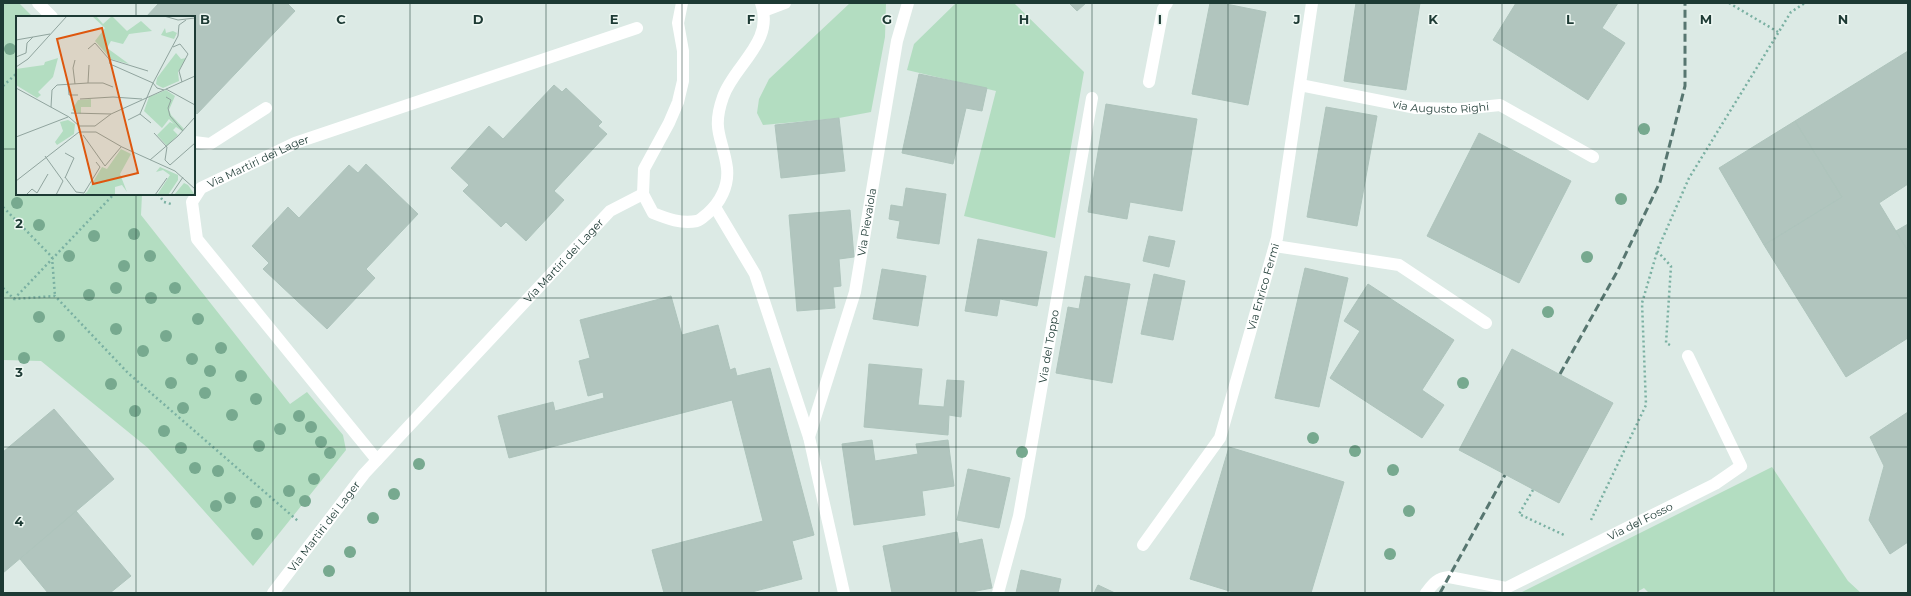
<svg xmlns="http://www.w3.org/2000/svg" width="1911" height="596" font-family="Montserrat,sans-serif">
	<style>
		.green { fill: #b3ddc1 }
		.building { fill: #b1c5be; stroke: #aec4bc }
		.lines { fill: none; stroke-linecap: round; stroke-linejoin: round }
		.path { stroke: #7ab0a2; stroke-width: 2.5; stroke-dasharray: 2 3; stroke-linecap: butt }
		.minor { stroke: #fff; stroke-width: 12 }
		.tertiary { stroke: #fff; stroke-width: 12 }
		.rail { stroke: #577670; stroke-width: 3; stroke-dasharray: 8 4; stroke-linecap: butt }
		.tree { fill: #77a98f }
		.grid { fill: none; stroke: #1d3a34; stroke-width: 1; stroke-opacity: 0.55 }
		.labels { text-anchor: middle; dominant-baseline: central; stroke-width: 3; stroke-linejoin: round; paint-order: stroke }
		.street-label { font-size: 11px; fill: #1d3a34; stroke: #edf7f2 }
		.inset-road { fill: none; stroke: #90a49e; stroke-width: 1 }
		.view { fill: #de570e; fill-opacity: 0.15; stroke: #de570e; stroke-width: 2 }
		.inset-edge { fill: none; stroke: #1d3a34; stroke-width: 2 }
		.grid-label { font-size: 13px; text-anchor: middle; font-weight: bold; fill: #1d3a34; stroke: #edf7f2; stroke-width: 3; stroke-linejoin: round; paint-order: stroke }
	</style>
	<rect width="100%" height="100%" fill="#dceae5"/>
	<path class="green" d="M3,3H19L33,17H17V194H142L141,215L290,404L307,392L343,435L346,450L253,566L148,448L41,361L3,360Z
		M850,3H886L885,37L871,112L839,118L763,125L757,113L759,99L769,79Z
		M956,3H1014L1084,72L1055,238L964,216L996,91L907,70L914,44Z
		M1772,467L1848,581L1861,593H1649L1644,588L1635,593H1520Z"/>
	<path class="building" d="M159,3H287L295,11L197,114L194,111V17H146Z
		M1069,3H1086L1077,11Z
		M1210,3H1221L1266,12L1248,105L1192,94Z
		M1356,3H1420L1406,90L1344,81Z
		M1516,3H1618L1602,28L1625,43L1588,100L1493,40Z
		M1908,51V184L1879,203L1908,251V338L1846,377L1764,245L1842,197L1795,121Z
		M919,74L987,88L982,111L966,108L953,164L902,153Z
		M554,85L562,92L566,88L602,122L598,126L607,134L554,191L564,200L526,241L506,222L501,227L463,191L469,185L451,168L489,126L503,139Z
		M1106,104L1197,119L1182,211L1130,202L1127,219L1088,212Z
		M1326,107L1377,116L1357,226L1307,217Z
		M839,118L845,171L781,178L775,125Z
		M1795,121L1842,197L1764,245L1719,168Z
		M1479,133L1571,181L1519,283L1427,236Z
		M366,164L418,214L366,269L375,278L327,329L263,269L269,263L252,246L288,207L299,218L349,165L358,173Z
		M906,188L946,194L939,244L897,238L900,221L889,219L891,205L903,207Z
		M850,210L854,257L839,259L841,286L833,287L835,308L797,311L789,215Z
		M1908,224V251L1896,231Z
		M1149,236L1175,241L1169,267L1143,261Z
		M978,239L1047,252L1037,306L1000,299L997,316L965,311Z
		M1305,268L1348,278L1319,407L1275,398Z
		M882,269L926,276L918,326L873,319Z
		M1154,274L1185,281L1173,340L1141,334Z
		M1085,276L1130,284L1112,383L1056,373L1068,307L1079,309Z
		M1368,284L1454,340L1422,390L1444,405L1422,438L1330,378L1360,331L1344,321Z
		M671,296L682,335L718,325L730,370L735,368L737,376L770,368L814,535L792,541L802,579L748,593H664L652,550L763,521L732,400L509,458L498,416L553,402L555,411L604,398L603,392L588,396L579,361L590,358L580,320Z
		M1512,349L1613,403L1559,503L1459,450Z
		M869,364L922,369L918,405L944,407L947,380L964,381L961,417L949,415L948,435L864,427Z
		M54,409L114,479L3,573V452Z
		M1908,412V542L1890,554L1869,520L1884,466L1870,437Z
		M872,440L875,461L918,454L916,444L948,440L954,486L922,491L925,515L854,525L842,444Z
		M1229,447L1344,482L1311,593H1236L1190,579Z
		M968,469L1010,478L999,528L957,520Z
		M76,511L131,576L110,593H48L20,559Z
		M957,532L959,544L982,539L992,588L966,593H892L883,546Z
		M1021,570L1061,579L1058,593H1016Z
		M1098,585L1115,593H1094Z"/>
	<g class="lines">
		<path class="path" d="M1729,3L1778,32
			M3,86L17,73
			M158,194L164,202L171,204
			M3,207L52,257L55,296
			M3,288L14,299L55,296L128,373L298,521
			M14,299L114,194
			M1670,345L1666,343L1671,266L1657,251L1689,178L1791,12L1805,3
			M1533,490L1519,514L1564,535
			M1591,520L1646,405L1642,303L1657,252"/>
		<g class="minor">
			<path d="M38,3L52,17"/>
			<path d="M1149,82L1163,9L1167,3"/>
			<path id="s1" d="M1300,85L1416,108L1461,109L1500,105L1593,157"/>
			<path d="M194,142L210,144L266,108"/>
			<path d="M1275,246L1399,265L1486,323"/>
			<path id="s2" d="M809,437L855,292L897,41L908,3"/>
			<path id="s3" d="M377,460L197,239L192,202L201,188L295,143L637,28"/>
			<path id="s4" d="M1143,545L1220,438L1277,238L1312,3"/>
			<path id="s5" d="M998,593L1019,516L1092,98"/>
			<path id="s6" d="M1426,593C1433,584 1437,578 1449,577L1506,588L1715,484L1741,466L1688,356"/>
		</g>
		<g class="tertiary">
			<path d="M682,3L678,23L683,51V81L678,102L669,123L644,169L643,194L653,213C668,219 681,224 697,221C701,220 704,216 707,214C720,203 729,186 727,168C723,138 711,131 723,97C734,65 775,42 761,3"/>
			<path d="M764,11L785,3"/>
			<path d="M715,207L755,274L809,437L844,593"/>
			<path id="s7" d="M273,593L364,474L610,211L643,194"/>
		</g>
		<path class="rail" d="M1560,374L1618,270L1660,182L1685,86V3
			M1440,593L1505,475"/>
	</g>
	<g class="tree">
		<circle cx="10" cy="49" r="6"/>
		<circle cx="1644" cy="129" r="6"/>
		<circle cx="1621" cy="199" r="6"/>
		<circle cx="17" cy="203" r="6"/>
		<circle cx="39" cy="225" r="6"/>
		<circle cx="134" cy="234" r="6"/>
		<circle cx="94" cy="236" r="6"/>
		<circle cx="69" cy="256" r="6"/>
		<circle cx="150" cy="256" r="6"/>
		<circle cx="1587" cy="257" r="6"/>
		<circle cx="124" cy="266" r="6"/>
		<circle cx="116" cy="288" r="6"/>
		<circle cx="175" cy="288" r="6"/>
		<circle cx="89" cy="295" r="6"/>
		<circle cx="151" cy="298" r="6"/>
		<circle cx="1548" cy="312" r="6"/>
		<circle cx="39" cy="317" r="6"/>
		<circle cx="198" cy="319" r="6"/>
		<circle cx="116" cy="329" r="6"/>
		<circle cx="59" cy="336" r="6"/>
		<circle cx="166" cy="336" r="6"/>
		<circle cx="221" cy="348" r="6"/>
		<circle cx="143" cy="351" r="6"/>
		<circle cx="24" cy="358" r="6"/>
		<circle cx="192" cy="359" r="6"/>
		<circle cx="210" cy="371" r="6"/>
		<circle cx="241" cy="376" r="6"/>
		<circle cx="171" cy="383" r="6"/>
		<circle cx="1463" cy="383" r="6"/>
		<circle cx="111" cy="384" r="6"/>
		<circle cx="205" cy="393" r="6"/>
		<circle cx="256" cy="399" r="6"/>
		<circle cx="183" cy="408" r="6"/>
		<circle cx="135" cy="411" r="6"/>
		<circle cx="232" cy="415" r="6"/>
		<circle cx="299" cy="416" r="6"/>
		<circle cx="311" cy="427" r="6"/>
		<circle cx="280" cy="429" r="6"/>
		<circle cx="164" cy="431" r="6"/>
		<circle cx="1313" cy="438" r="6"/>
		<circle cx="321" cy="442" r="6"/>
		<circle cx="259" cy="446" r="6"/>
		<circle cx="181" cy="448" r="6"/>
		<circle cx="1355" cy="451" r="6"/>
		<circle cx="1022" cy="452" r="6"/>
		<circle cx="330" cy="453" r="6"/>
		<circle cx="419" cy="464" r="6"/>
		<circle cx="195" cy="468" r="6"/>
		<circle cx="1393" cy="470" r="6"/>
		<circle cx="218" cy="471" r="6"/>
		<circle cx="314" cy="479" r="6"/>
		<circle cx="289" cy="491" r="6"/>
		<circle cx="394" cy="494" r="6"/>
		<circle cx="230" cy="498" r="6"/>
		<circle cx="305" cy="501" r="6"/>
		<circle cx="256" cy="502" r="6"/>
		<circle cx="216" cy="506" r="6"/>
		<circle cx="1409" cy="511" r="6"/>
		<circle cx="373" cy="518" r="6"/>
		<circle cx="257" cy="534" r="6"/>
		<circle cx="350" cy="552" r="6"/>
		<circle cx="1390" cy="554" r="6"/>
		<circle cx="329" cy="571" r="6"/>
	</g>
	<path class="grid" d="M136,3V17M273,3V593M410,3V593M546,3V593M682,3V593M819,3V593M956,3V593M1092,3V593M1228,3V593M1365,3V593M1502,3V593M1638,3V593M1774,3V593M3,149H17M194,149H1908M136,194V593M3,298H1908M3,447H1908"/>
	<g class="labels">
		<g class="street-label">
			<text stroke="none"><textPath href="#s1" startOffset="143">via Augusto Righi</textPath></text>
			<text stroke="none"><textPath href="#s3" startOffset="402">Via Martiri dei Lager</textPath></text>
			<text stroke="none"><textPath href="#s2" startOffset="223">Via Pievaiola</textPath></text>
			<text stroke="none"><textPath href="#s7" startOffset="442">Via Martiri dei Lager</textPath></text>
			<text stroke="none"><textPath href="#s4" startOffset="289">Via Enrico Fermi</textPath></text>
			<text stroke="none"><textPath href="#s5" startOffset="252">Via del Toppo</textPath></text>
			<text stroke="none"><textPath href="#s6" startOffset="237">Via del Fosso</textPath></text>
			<text stroke="none"><textPath href="#s7" startOffset="84">Via Martiri dei Lager</textPath></text>
		</g>
	</g>
	<g transform="translate(16 16)">
		<rect width="179" height="179" fill="#dceae5"/>
		<path d="M76,0H80L87,8L96,0L111,15L125,5L136,15L113,18L107,28L95,25L91,32L113,48L95,43L79,25L89,12ZM149,12L150,17L157,15L161,17L158,23L145,19ZM160,37L165,43L170,42L162,56L163,65L147,72L143,70L140,68L141,62ZM42,42L37,61L22,76L25,79L21,82L0,69V53L28,49L29,46ZM150,74L159,80L153,94L155,99L168,113L166,115L160,111L157,114L162,119L151,130L141,119L154,106L158,108L153,103L146,112L128,95L133,81ZM75,83V91H65V98L56,94L62,84ZM52,104L59,108L58,118L41,129L39,126L47,115L44,106ZM105,133L115,138L104,158L111,176L106,169L99,171V179H67L71,176L86,151L91,153ZM144,151L162,159V164L152,179H141L154,159L147,154L140,156ZM168,167L172,169L179,179H158Z" fill="#b3ddc1"/>
		<path class="inset-road" d="M148,0L162,4L179,2M170,4L163,9L162,20L137,67L141,72L148,74L179,60M0,24L34,18M157,31L164,28L172,38L163,55L166,66M72,33L79,27L93,43L94,48L137,67L124,98L112,104M0,41L10,37L11,27L17,21M93,43L132,55M59,44L57,52L59,68M0,51L12,43L51,0M72,67L73,49M52,68L53,79H62M0,72L53,101L63,110M150,73L179,89M150,81L155,84L152,92L154,100L167,115M64,83L97,81L126,83M35,91L36,74L41,69L72,67H87L97,71M55,97L95,98M124,98L135,107M63,110H79L95,98L148,74M80,116L106,131L159,155L179,173M138,117L151,131L149,144L154,149L179,127M67,119L89,150L105,131M0,121L52,101M29,140L47,165L40,179M134,144L162,120L179,101M49,161L60,176L68,177L84,151L80,146M49,162L58,142L49,137M0,165L63,116H80M10,179L16,173L21,177L32,158M139,179L151,162M155,179L167,161"/>
		<path class="view" d="M86,12L122,157L77,168L41,23Z"/>
		<rect width="179" height="179" class="inset-edge"/>
	</g>
	<g class="grid-label">
		<text x="205" y="24">B</text>
		<text x="341" y="24">C</text>
		<text x="478" y="24">D</text>
		<text x="614" y="24">E</text>
		<text x="751" y="24">F</text>
		<text x="887" y="24">G</text>
		<text x="1024" y="24">H</text>
		<text x="1160" y="24">I</text>
		<text x="1297" y="24">J</text>
		<text x="1433" y="24">K</text>
		<text x="1570" y="24">L</text>
		<text x="1706" y="24">M</text>
		<text x="1843" y="24">N</text>
		<text x="19" y="228">2</text>
		<text x="19" y="377">3</text>
		<text x="19" y="526">4</text>
	</g>
	<rect width="1911" height="596" fill="none" stroke="#1d3a34" stroke-width="8"/>
</svg>
